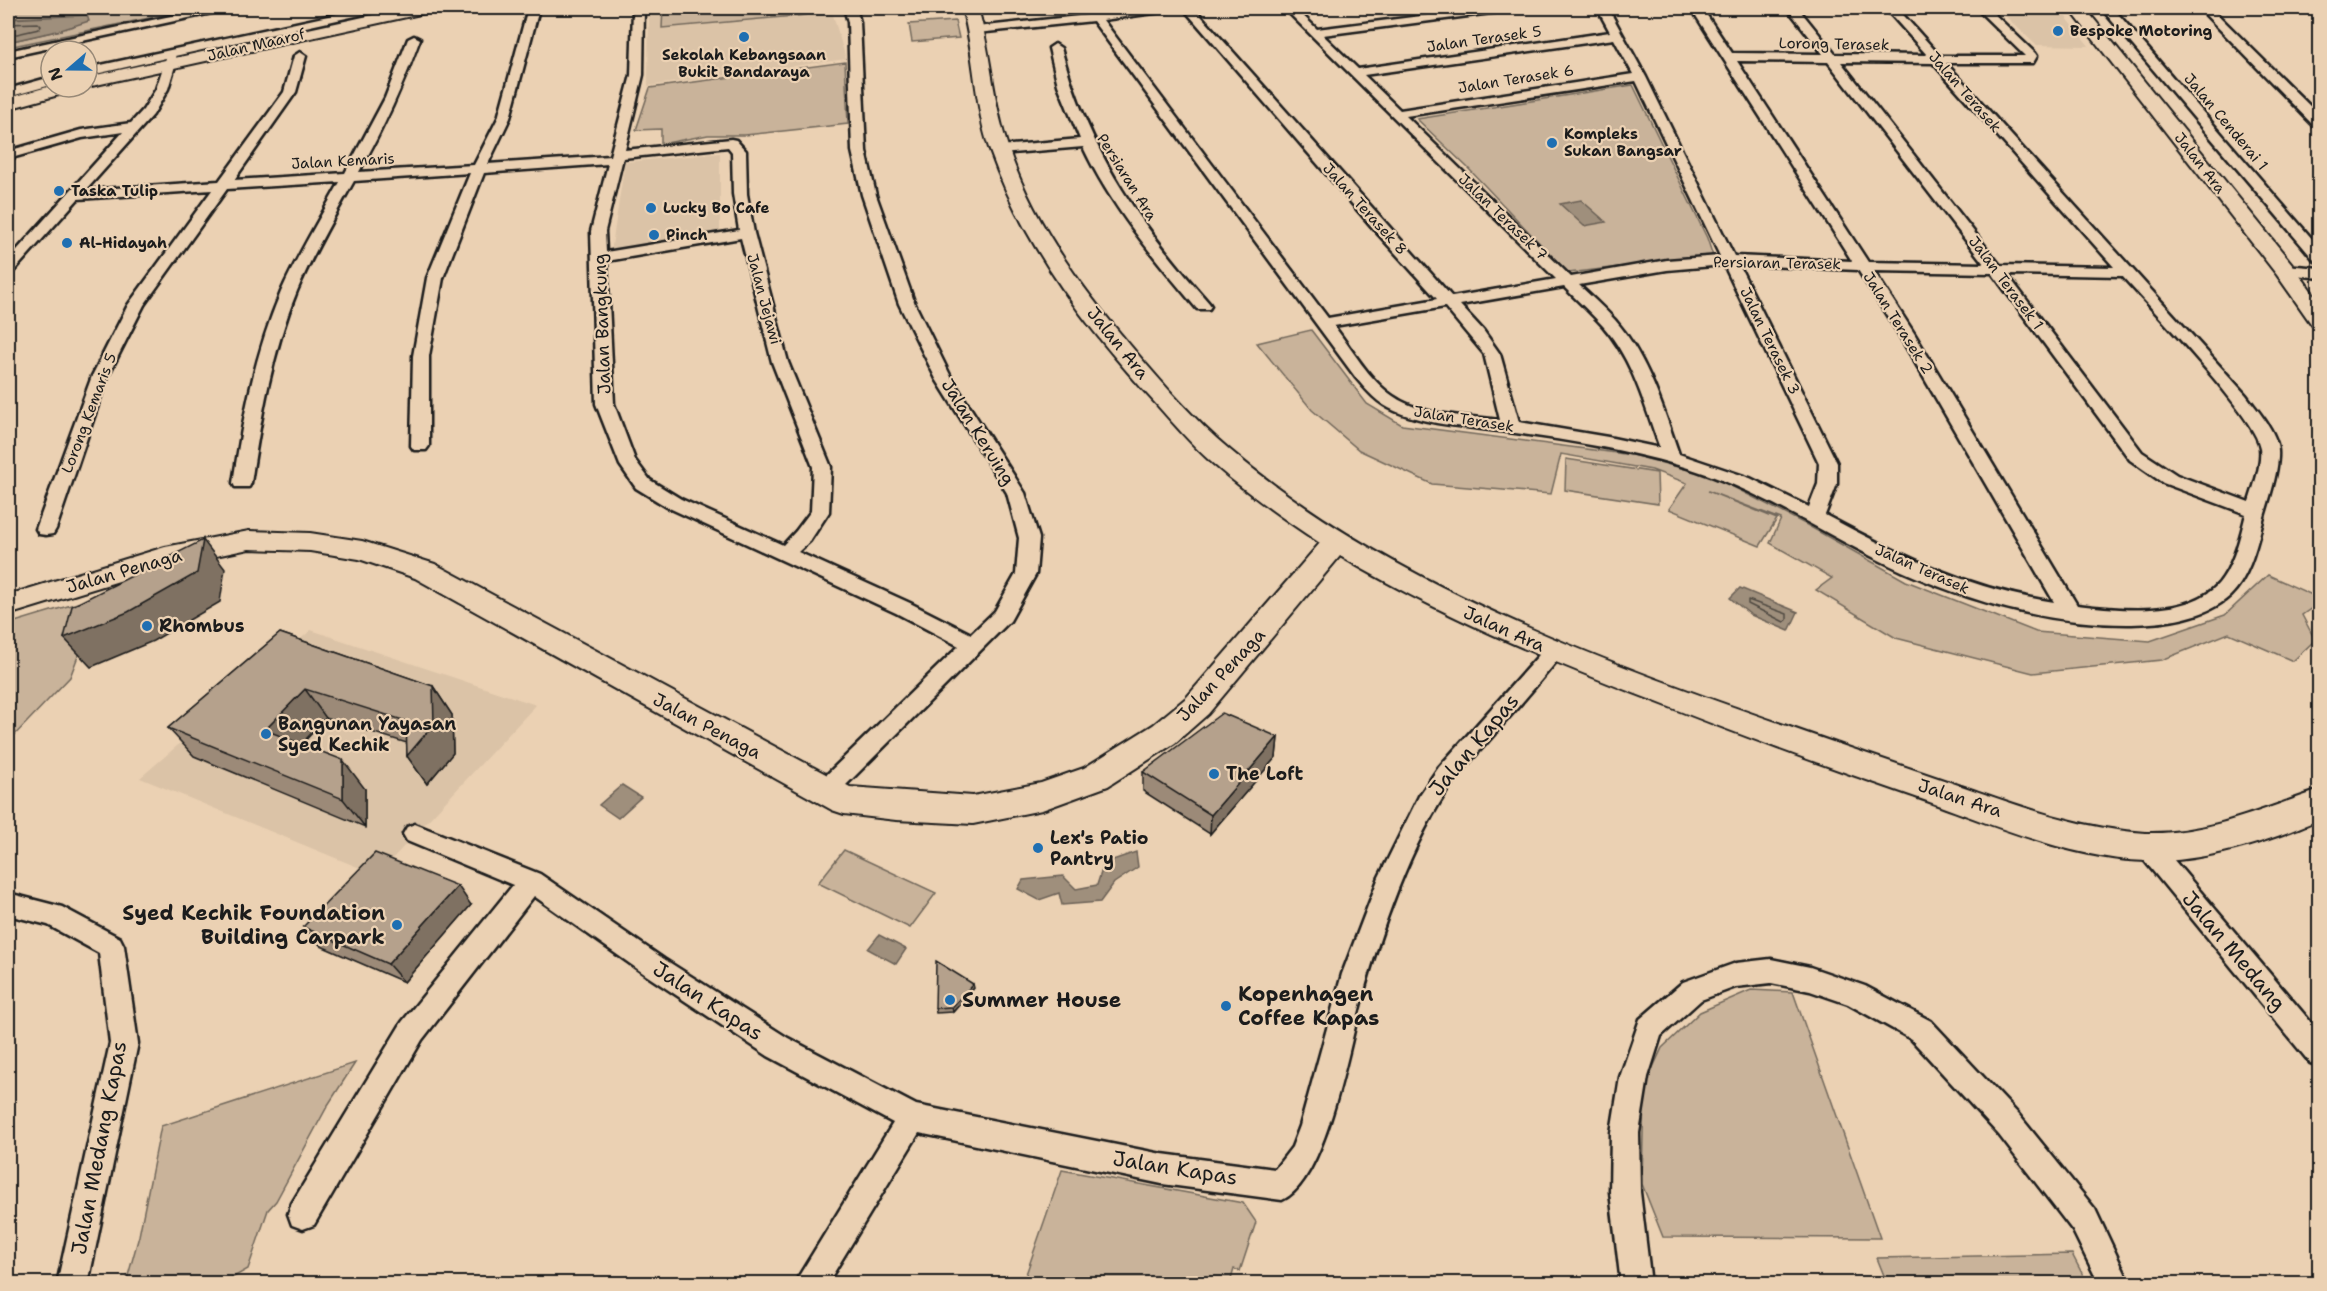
<svg xmlns="http://www.w3.org/2000/svg" width="2327" height="1291" font-family="'Shantell Sans',sans-serif">
	<style>
		.built { fill: #dbc3a7 }
		.green { fill: #c9b39a; stroke: #72685b; stroke-width: 1.5 }
		.water { fill: #9f8f7c; stroke: #6b6156; stroke-width: 1.5 }
		.lines { fill: none; stroke-linecap: round; stroke-linejoin: round }
		.shore { stroke: #504a42; stroke-width: 1.5 }
		.street-casing { stroke: #1c1c1c; stroke-width: 5 }
		.secondary-casing { stroke: #1c1c1c; stroke-width: 4 }
		.street { fill: #ebd1b3; fill-rule: evenodd }
		.secondary { fill: #ebd1b3; fill-rule: evenodd }
		.wall { fill: #9c8a78; stroke: #1c1c1c; stroke-width: 1.5 }
		.shaded-wall { fill: #7f7162; stroke: #1c1c1c; stroke-width: 1.5 }
		.building { fill: #b5a18c; stroke: #1c1c1c; stroke-width: 1.5 }
		.poi-dot { fill: #1f6fb2; stroke: #ebd1b3; stroke-width: 2 }
		.labels { text-anchor: middle; dominant-baseline: central; stroke-width: 4.5; stroke-linejoin: round; paint-order: stroke }
		.far-poi-label { font-size: 15px; font-weight: bold; fill: #1c1c1c; stroke: #ebd1b3; text-anchor: start }
		.far-street-label { font-size: 15px; fill: #1c1c1c; stroke: #ebd1b3 }
		.street-label { font-size: 18px; fill: #1c1c1c; stroke: #ebd1b3 }
		.poi-label { font-size: 18px; font-weight: bold; fill: #1c1c1c; stroke: #ebd1b3; text-anchor: start }
		.near-street-label { font-size: 21px; fill: #1c1c1c; stroke: #ebd1b3 }
		.near-poi-label { font-size: 21px; font-weight: bold; fill: #1c1c1c; stroke: #ebd1b3; text-anchor: start }
	</style>
	<rect width="100%" height="100%" fill="#ebd1b3"/>
	<filter id="ink" filterUnits="userSpaceOnUse"><feTurbulence type="fractalNoise" baseFrequency=".0167" numOctaves="2"/><feDisplacementMap in="SourceGraphic" scale="12" xChannelSelector="R" yChannelSelector="G"/><feConvolveMatrix kernelMatrix="1 2 1 2 8 2 1 2 1" color-interpolation-filters="sRGB"/></filter>
	<g filter="url(#ink)">
		<path class="built" d="M649,8H826L833,15L846,59L648,86Z
			M1997,8H2059L2089,46L2036,45Z
			M720,153V233L611,252L625,162Z
			M311,630L536,705L377,875L140,778Z"/>
		<path class="green" d="M8,8H198L8,47V42L61,30L86,15L8,18Z
			M663,8H804L805,15L662,28Z
			M955,21L959,38L912,42L909,24Z
			M845,62L848,124L745,135H708L661,144V129L636,130L650,88Z
			M1633,85L1707,238L1713,256L1568,273L1467,167L1417,119Z
			M1311,330L1367,404L1402,425L1632,455L1712,476L1807,525L1906,581L2036,632L2150,641L2225,615L2268,575L2319,598V603L2302,615L2315,640L2293,661L2229,633L2162,660L2033,673L1896,638L1816,590L1832,578L1770,543L1781,519L1708,491L1777,519L1760,546L1669,509L1687,483L1652,470L1561,454L1551,494L1432,484L1359,450L1312,410L1257,343Z
			M1566,459L1657,473L1658,504L1565,490Z
			M101,596L70,677L8,742V624Z
			M844,850L936,893L910,928L818,883Z
			M1751,990L1793,992L1880,1238L1663,1237L1642,1184L1644,1087L1662,1048L1700,1012Z
			M355,1063L328,1105L276,1201L268,1210L248,1269L223,1283H126L139,1236L161,1126Z
			M1062,1170L1243,1203L1256,1222L1240,1271L1234,1269L1230,1283H1023Z
			M2072,1254L2087,1283H1887L1877,1258Z"/>
		<path class="water" d="M87,15L89,21L61,30L8,42V19Z
			M1581,200L1606,222L1584,226L1560,204Z
			M1740,588L1798,612L1789,631L1751,615L1730,598Z
			M622,785L641,797L618,818L599,805Z
			M1136,852L1138,867L1114,883L1100,902L1062,905L1059,893L1039,900L1018,889L1023,880L1063,876L1076,889L1097,885L1104,863Z
			M879,935L906,949L896,964L868,949Z"/>
		<g class="lines">
			<path class="shore" d="M8,24L38,23L41,26L39,29L8,36
				M1748,600L1787,614V620L1784,622L1748,604Z"/>
			<g class="street-casing">
				<path id="street" d="M208,8H227L221,11L8,57V51Z
					M365,8H384L378,11L175,56L177,59L168,89L153,115L86,190L219,181L284,92L294,56L300,52L306,56L296,92L234,180L345,173L385,98L408,39L414,36L420,39C403,86 383,129 359,172L474,165L498,118L528,8L539,9L510,118L488,164L610,156L631,75L633,8H644L643,75L625,150L731,139L736,140L746,151L747,194L754,233L788,362L831,467L829,512L810,541L798,552L910,603L971,634L995,611L1016,574L1019,538L1007,493L936,379L899,304L862,195L852,151L848,22L844,8H856L860,22L866,151L876,195L915,304L952,379L1025,493L1039,538L1036,574L1010,621L834,797L826,799L818,797L814,790L818,783L959,646L896,613L667,507L636,488L620,465L596,404L591,231L608,164L484,173L443,278L429,356V446L426,450H414L411,446L413,356L427,278L470,173L354,181C334,217 313,253 297,291C272,352 261,418 251,483L249,487H235L233,483C243,418 255,353 281,292C298,254 320,218 340,182L227,189L144,305L108,376L56,529L53,534L46,535L39,534L36,529L92,376L128,305L212,190L78,199L13,272L8,274V260L123,132L82,138L8,159V151L81,130L131,123L143,110L156,89L166,58L87,76V68ZM728,147L732,152L733,194L739,230L606,252L605,231L623,158ZM741,238L772,362L813,467L811,511L796,531L783,545L681,499L650,480L635,460L614,404L607,261Z
					M1084,8H1094L1099,13L1146,8H1174L1169,11L1103,20L1328,318L1437,299L1379,235L1183,8H1194L1452,297L1556,279L1284,8H1295L1317,29L1485,8H1513L1507,11L1323,35L1358,69L1610,32L1597,8H1608L1646,77L1734,256L1852,261L1691,8H1702L1732,53L1823,54L1787,8H1798L1835,54L1927,55L1885,8H1897L1940,56H2025L1976,8H1988L2035,53L2037,56L2033,63H1946L2246,395C2257,410 2272,426 2277,444C2282,462 2269,499 2264,517C2257,543 2250,577 2230,596C2205,619 2164,623 2132,624C2042,625 1951,597 1871,556C1808,524 1747,484 1678,465C1623,449 1565,440 1508,432C1471,427 1430,426 1395,411C1378,404 1367,391 1356,378L1093,21L977,33L971,30L977,27L1088,15ZM1614,39L1633,74L1400,110L1364,75ZM1737,61L1828,62L1984,264L1868,262ZM1841,62L1933,63L2114,267L2000,265ZM1636,81L1720,256L1667,260L1571,277L1406,116ZM1724,265L1819,463L1818,484L1809,507L1750,478L1679,454C1663,408 1648,358 1615,320C1604,308 1591,296 1579,285L1667,270ZM1739,265L1858,270L1898,333L2054,602C1968,589 1900,555 1825,515L1837,484V463ZM1874,271L1992,273L2130,460L2163,483L2246,514C2240,537 2234,565 2219,583C2189,618 2117,610 2077,605L1914,333ZM2007,274L2122,276C2148,305 2257,418 2260,448C2262,465 2254,485 2249,502L2177,475L2142,452ZM1564,287C1577,300 1591,313 1603,326C1633,360 1645,407 1660,448L1608,437L1519,422L1500,354L1483,330L1460,305ZM1445,307L1484,354L1500,420C1466,415 1423,417 1393,396C1369,380 1352,349 1334,326Z
					M2101,8H2113L2320,248V262L2315,261Z
					M2199,8H2211L2320,116V128L2315,127Z
					M2307,8H2320V16Z
					M1055,44L1061,48C1089,153 1138,222 1209,303L1211,306L1209,309H1197C1155,259 1111,207 1083,147L1000,154L993,150L1000,146L1080,139L1058,85L1049,48Z
					M51,77V85L8,97V89Z
					M2285,265L2320,268V278L2280,273L2277,270Z
					M1554,643L1561,646L1565,651L1561,656C1538,684 1514,712 1490,739C1478,753 1465,766 1454,781C1411,841 1379,934 1360,1006C1348,1051 1325,1182 1282,1200L1162,1184L919,1133L827,1284H794L893,1123L768,1056L646,975L534,896L422,1040L314,1225L303,1229L292,1225L288,1214L292,1203L402,1022L513,885L407,841L403,834L407,827L415,824L540,874L664,959L788,1038L916,1105L1162,1154L1275,1169L1292,1147L1300,1126L1342,974L1379,877L1419,796L1439,767L1547,646Z
					M2148,837L2157,840L2320,1033V1067L2310,1063L2139,854L2136,847L2139,840Z
					M8,893L62,907L120,938L124,946L138,1043L88,1284H57L110,1043L99,953L48,925L8,915Z
					M1771,959L1810,967L1865,986L1931,1021L2019,1115L2095,1209L2130,1284H2099L2073,1231L1999,1135L1911,1039L1848,1004L1810,991L1771,983L1736,987L1701,1000L1661,1036L1648,1077L1639,1133L1640,1192L1651,1284H1621L1610,1192L1611,1133L1620,1077L1640,1019L1683,982L1736,963Z"/>
			</g>
			<g class="secondary-casing">
				<path id="secondary" d="M405,8H433L425,13L87,87H86L87,77Z
					M962,8H978C990,49 992,92 1004,134C1026,212 1078,284 1130,345C1161,382 1194,420 1230,450C1406,599 1644,676 1859,751C1897,764 1935,777 1973,790C2028,809 2087,830 2146,833C2207,835 2264,808 2320,790V819C2271,841 2201,863 2147,861C2068,859 1984,821 1910,795C1822,765 1735,733 1649,699C1542,658 1438,614 1340,556L1208,714L1175,743L1108,786L1042,810L973,824L896,820L844,814L832,810L415,578L359,559L310,551L249,549L168,566L8,615V595L165,547L249,531L310,533L362,541L435,564L850,787L973,796L1041,783L1084,768L1153,725L1186,698L1320,543C1282,518 1244,491 1210,461C1191,444 1174,424 1157,405C1089,331 1024,247 990,151C974,105 975,55 962,8Z
					M2069,8H2085L2293,265L2320,303V327L2312,325L2277,275Z
					M51,86L76,87L73,91L8,109V98Z"/>
			</g>
			<use href="#street" class="street"/>
			<use href="#secondary" class="secondary"/>
		</g>
		<path class="wall" d="M280,633L433,686L452,715L453,753L427,784L407,756V743L326,718L302,744L365,789V827L194,756L168,728Z
			M1278,737L1276,757L1210,834L1143,791V772Z
			M471,905L404,982L321,946L303,927Z
			M974,988L953,1012L936,1013L935,1008Z"/>
		<path class="shaded-wall" d="M203,540L225,569L220,602L153,641L91,667L64,638Z
			M433,686L452,715L453,753L427,784L407,756Z
			M305,689L326,718L288,758L265,730Z
			M1278,737L1276,757L1210,834L1211,815Z
			M343,760L365,789V827L343,799Z
			M458,886L471,905L404,982L388,964Z
			M973,984L974,988L953,1012L952,1007Z"/>
		<path class="building" d="M203,540L197,573L128,612L64,638L72,606Z
			M280,633L433,686L434,724L407,756L406,721L305,689L265,730L343,760V799L168,728Z
			M1222,713L1278,737L1211,815L1143,772Z
			M375,853L458,886L388,964L303,927Z
			M936,961L973,984L952,1007L935,1008Z"/>
	</g>
	<g class="poi-dot">
		<circle cx="2058" cy="31" r="6"/>
		<circle cx="744" cy="37" r="6"/>
		<circle cx="1552" cy="143" r="6"/>
		<circle cx="59" cy="191" r="6"/>
		<circle cx="651" cy="208" r="6"/>
		<circle cx="654" cy="235" r="6"/>
		<circle cx="67" cy="243" r="6"/>
		<circle cx="147" cy="626" r="6"/>
		<circle cx="266" cy="734" r="6"/>
		<circle cx="1214" cy="774" r="6"/>
		<circle cx="1038" cy="848" r="6"/>
		<circle cx="397" cy="925" r="6"/>
		<circle cx="950" cy="1000" r="6"/>
		<circle cx="1226" cy="1006" r="6"/>
	</g>
	<g class="labels">
		<g class="far-poi-label">
			<text x="2070" y="31">Bespoke Motoring</text>
			<text x="744" y="55" text-anchor="middle">Sekolah Kebangsaan<tspan x="744" dy="17">Bukit Bandaraya</tspan></text>
			<text x="1564" y="134">Kompleks<tspan x="1564" dy="17">Sukan Bangsar</tspan></text>
			<text x="71" y="191">Taska Tulip</text>
			<text x="663" y="208">Lucky Bo Cafe</text>
			<text x="666" y="235">Pinch</text>
			<text x="79" y="243">Al-Hidayah</text>
		</g>
		<g class="far-street-label">
			<text transform="translate(1484 39) rotate(-8)">Jalan Terasek 5</text>
			<text transform="translate(1834 44) rotate(1)">Lorong Terasek</text>
			<text transform="translate(256 45) rotate(-13)">Jalan Maarof</text>
			<text transform="translate(1516 79) rotate(-9)">Jalan Terasek 6</text>
			<text transform="translate(1965 92) rotate(49)">Jalan Terasek</text>
			<text transform="translate(2226 122) rotate(50)">Jalan Cenderai 1</text>
			<text transform="translate(343 161) rotate(-3)">Jalan Kemaris</text>
			<text transform="translate(2200 163) rotate(52)">Jalan Ara</text>
			<text transform="translate(1127 177) rotate(58)">Persiaran Ara</text>
			<text transform="translate(1365 209) rotate(48)">Jalan Terasek 8</text>
			<text transform="translate(1503 217) rotate(44)">Jalan Terasek 7</text>
			<text transform="translate(1777 263) rotate(1)">Persiaran Terasek</text>
			<text transform="translate(2006 283) rotate(53)">Jalan Terasek 1</text>
			<text transform="translate(764 299) rotate(75)">Jalan Jejawi</text>
			<text transform="translate(1898 323) rotate(58)">Jalan Terasek 2</text>
			<text transform="translate(1770 341) rotate(64)">Jalan Terasek 3</text>
			<text transform="translate(89 413) rotate(-69)">Lorong Kemaris 5</text>
			<text transform="translate(1464 419) rotate(9)">Jalan Terasek</text>
			<text transform="translate(1922 569) rotate(24)">Jalan Terasek</text>
		</g>
		<g class="street-label">
			<text transform="translate(602 324) rotate(-92)">Jalan Bangkung</text>
			<text transform="translate(1118 343) rotate(51)">Jalan Ara</text>
			<text transform="translate(978 432) rotate(58)">Jalan Keruing</text>
			<text transform="translate(124 571) rotate(-16)">Jalan Penaga</text>
			<text transform="translate(1504 629) rotate(24)">Jalan Ara</text>
			<text transform="translate(1221 675) rotate(-47)">Jalan Penaga</text>
			<text transform="translate(707 726) rotate(28)">Jalan Penaga</text>
			<text transform="translate(1960 798) rotate(18)">Jalan Ara</text>
		</g>
		<g class="poi-label">
			<text x="159" y="626">Rhombus</text>
			<text x="278" y="724">Bangunan Yayasan<tspan x="278" dy="21">Syed Kechik</tspan></text>
			<text x="1226" y="774">The Loft</text>
			<text x="1050" y="838">Lex's Patio<tspan x="1050" dy="21">Pantry</tspan></text>
		</g>
		<g class="near-street-label">
			<text transform="translate(1474 745) rotate(-50)">Jalan Kapas</text>
			<text transform="translate(2234 951) rotate(50)">Jalan Medang</text>
			<text transform="translate(708 1001) rotate(33)">Jalan Kapas</text>
			<text transform="translate(99 1148) rotate(-79)">Jalan Medang Kapas</text>
			<text transform="translate(1175 1168) rotate(9)">Jalan Kapas</text>
		</g>
		<g class="near-poi-label">
			<text x="385" y="913" text-anchor="end">Syed Kechik Foundation<tspan x="385" dy="24">Building Carpark</tspan></text>
			<text x="1238" y="994">Kopenhagen<tspan x="1238" dy="24">Coffee Kapas</tspan></text>
			<text x="962" y="1000">Summer House</text>
		</g>
	</g>
	<rect width="2327" height="1291" fill="none" stroke="#ebd1b3" stroke-width="30"/>
	<rect x="15" y="15" width="2297" height="1261" fill="none" stroke="#1c1c1c" stroke-width="2" filter="url(#ink)"/>
	<g transform="translate(69 69) rotate(250)"><circle r="28" fill="#ebd1b3" stroke="#988977" stroke-width="1.5"/>
	<path d="M0-4.5L10 22L0 15L-10 22Z" fill="#1f6fb2"/>
	<text y="-9" font-size="16" font-weight="bold" text-anchor="middle" fill="#1c1c1c">N</text>
	</g>
</svg>
